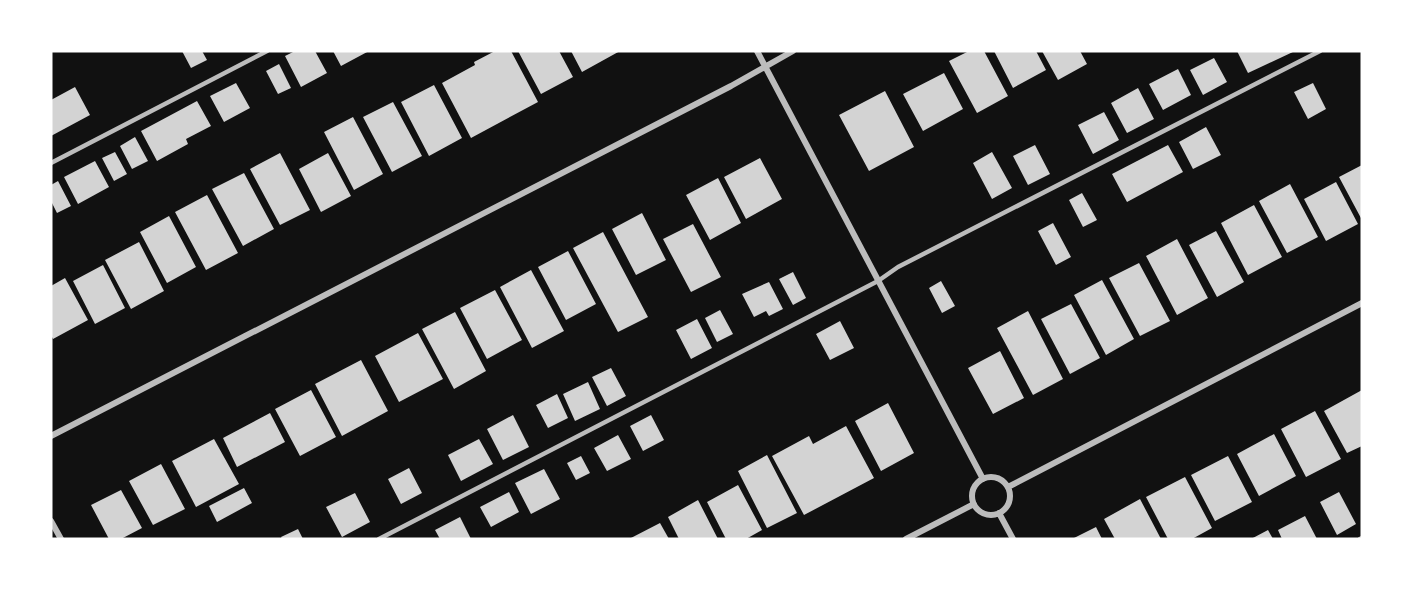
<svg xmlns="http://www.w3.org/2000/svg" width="1413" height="590" font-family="Barlow,sans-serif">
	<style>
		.building { fill: #d3d3d3 }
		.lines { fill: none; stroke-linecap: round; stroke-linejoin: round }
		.service { stroke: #bcbcbc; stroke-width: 4.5 }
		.minor { stroke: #bcbcbc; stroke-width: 6 }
	</style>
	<rect width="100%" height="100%" fill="#111"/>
	<path class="building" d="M182,51H202L207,60L191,68Z
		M295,51H315L327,73L301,87L285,56Z
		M333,51H369L341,66Z
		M495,51H511L538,102L471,138L442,83L475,65L474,62Z
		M518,51H559L573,77L541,94Z
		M571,51H620L582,72Z
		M969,51H984L1008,96L977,113L949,61Z
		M994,51H1036L1046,70L1013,88Z
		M1042,51H1080L1087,64L1058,80Z
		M1237,51H1295L1248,73Z
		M1214,58L1227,82L1203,95L1190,70Z
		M279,64L291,88L278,94L266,71Z
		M1178,69L1191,95L1163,110L1149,84Z
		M944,73L963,109L923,131L903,94Z
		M236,83L250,108L224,122L210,96Z
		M1313,83L1326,109L1308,119L1294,92Z
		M434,85L462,138L429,156L401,102Z
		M75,87L90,115L51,136V100Z
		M1138,88L1154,119L1127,133L1111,103Z
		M885,91L914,147L869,171L839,115Z
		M197,101L211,126L186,139L188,144L157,161L141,131Z
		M393,102L422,156L392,172L363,117Z
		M1104,112L1119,140L1093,154L1078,125Z
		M353,117L383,174L354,190L324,132Z
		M1206,127L1221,155L1193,169L1179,142Z
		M135,137L148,161L132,169L120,146Z
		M1035,145L1050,174L1028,185L1013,156Z
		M1168,145L1183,172L1127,202L1112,174Z
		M115,152L127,174L114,181L102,158Z
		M992,152L1012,188L992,199L973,163Z
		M280,153L310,210L280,225L250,169Z
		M328,153L351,196L321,212L299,169Z
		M760,158L782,199L746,219L724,177Z
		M95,161L109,187L78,204L64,177Z
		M1362,165V220L1339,177Z
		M244,173L274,229L243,246L212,189Z
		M718,178L741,223L710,240L686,195Z
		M58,181L71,206L57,213L51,201V185Z
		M1336,182L1358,224L1326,241L1304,199Z
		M1290,184L1318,237L1287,253L1259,201Z
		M1082,193L1097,220L1083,227L1069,200Z
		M207,195L238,253L206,270L175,212Z
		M1254,205L1282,257L1248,275L1221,223Z
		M642,213L666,260L636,275L612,229Z
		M169,216L196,267L167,283L140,232Z
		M1053,223L1071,257L1056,265L1038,231Z
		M693,224L721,277L691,292L663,239Z
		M1216,231L1244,282L1217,297L1189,245Z
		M603,232L648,317L618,332L573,248Z
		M1177,239L1208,298L1177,315L1146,256Z
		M139,242L164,291L131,309L105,260Z
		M568,251L596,304L566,320L538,267Z
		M1139,263L1170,321L1140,336L1109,278Z
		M103,265L125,308L95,324L73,281Z
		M531,270L564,331L532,348L500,287Z
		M793,272L806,298L793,305L779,279Z
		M65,278L88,320L53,339L51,335V286Z
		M1102,280L1134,339L1106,355L1074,295Z
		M941,281L955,306L942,313L929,288Z
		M769,282L783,309L769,316L766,311L754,317L742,294Z
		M495,290L522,340L487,359L460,308Z
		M1071,304L1100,358L1070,374L1041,319Z
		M720,310L733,334L717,342L705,318Z
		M1028,311L1063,379L1033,395L997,328Z
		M455,312L486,371L454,389L422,329Z
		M697,319L712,348L691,359L676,330Z
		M840,321L854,348L830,360L816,334Z
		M418,333L443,379L399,402L375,356Z
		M1000,351L1024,398L993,414L968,368Z
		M361,360L388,411L342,436L315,384Z
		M611,368L626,396L607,406L592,377Z
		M588,382L600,409L575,421L563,394Z
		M311,390L336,437L300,456L275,409Z
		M1362,390V446L1347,453L1324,411Z
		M557,394L568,418L548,428L536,405Z
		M888,403L914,453L881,471L855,421Z
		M1315,411L1341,459L1306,477L1281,429Z
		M270,413L285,442L237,467L223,438Z
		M513,415L529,447L503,460L487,429Z
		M651,415L664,440L643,451L630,426Z
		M846,426L874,478L804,515L772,456L809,436L813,444Z
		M1274,434L1296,476L1259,496L1237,454Z
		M618,435L631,459L607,471L594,448Z
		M214,439L239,484L196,507L172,461Z
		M479,439L493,464L461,481L448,455Z
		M767,455L797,513L767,528L738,471Z
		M581,456L590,473L576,480L567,463Z
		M1228,456L1252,502L1215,521L1191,475Z
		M161,464L185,509L153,525L129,481Z
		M409,468L422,493L401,504L388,479Z
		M544,469L560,499L531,514L515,483Z
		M1185,477L1212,528L1192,539H1168L1146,497Z
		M738,485L762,530L746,539H726L707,502Z
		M244,488L252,503L217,522L209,506Z
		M121,490L142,528L121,539H109L91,505Z
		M509,492L519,512L491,527L480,507Z
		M1339,492L1356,524L1337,535L1320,502Z
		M355,493L370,522L342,537L326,507Z
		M1140,499L1161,539H1115L1104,519Z
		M698,500L718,539H679L668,517Z
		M1305,516L1317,539H1282L1278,530Z
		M460,517L471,539H440L435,530Z
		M660,523L669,539H629Z
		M1096,527L1102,539H1072Z
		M298,529L303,539H282L281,537Z
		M1268,530L1273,539H1251Z"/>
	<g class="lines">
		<path class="service" d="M51,163L267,51
			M379,539L878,281L898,267L1320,51
			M1360,539L1362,538"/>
		<path class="minor" d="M757,51L983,479
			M51,436L731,86L793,51
			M972 496a19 19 0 1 1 38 0a19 19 0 1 1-38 0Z
			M1008,487L1362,303
			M999,513L1013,539
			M51,521L61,539
			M906,539L974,504"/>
	</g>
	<rect width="1413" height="590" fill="none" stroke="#ffffff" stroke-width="105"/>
</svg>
